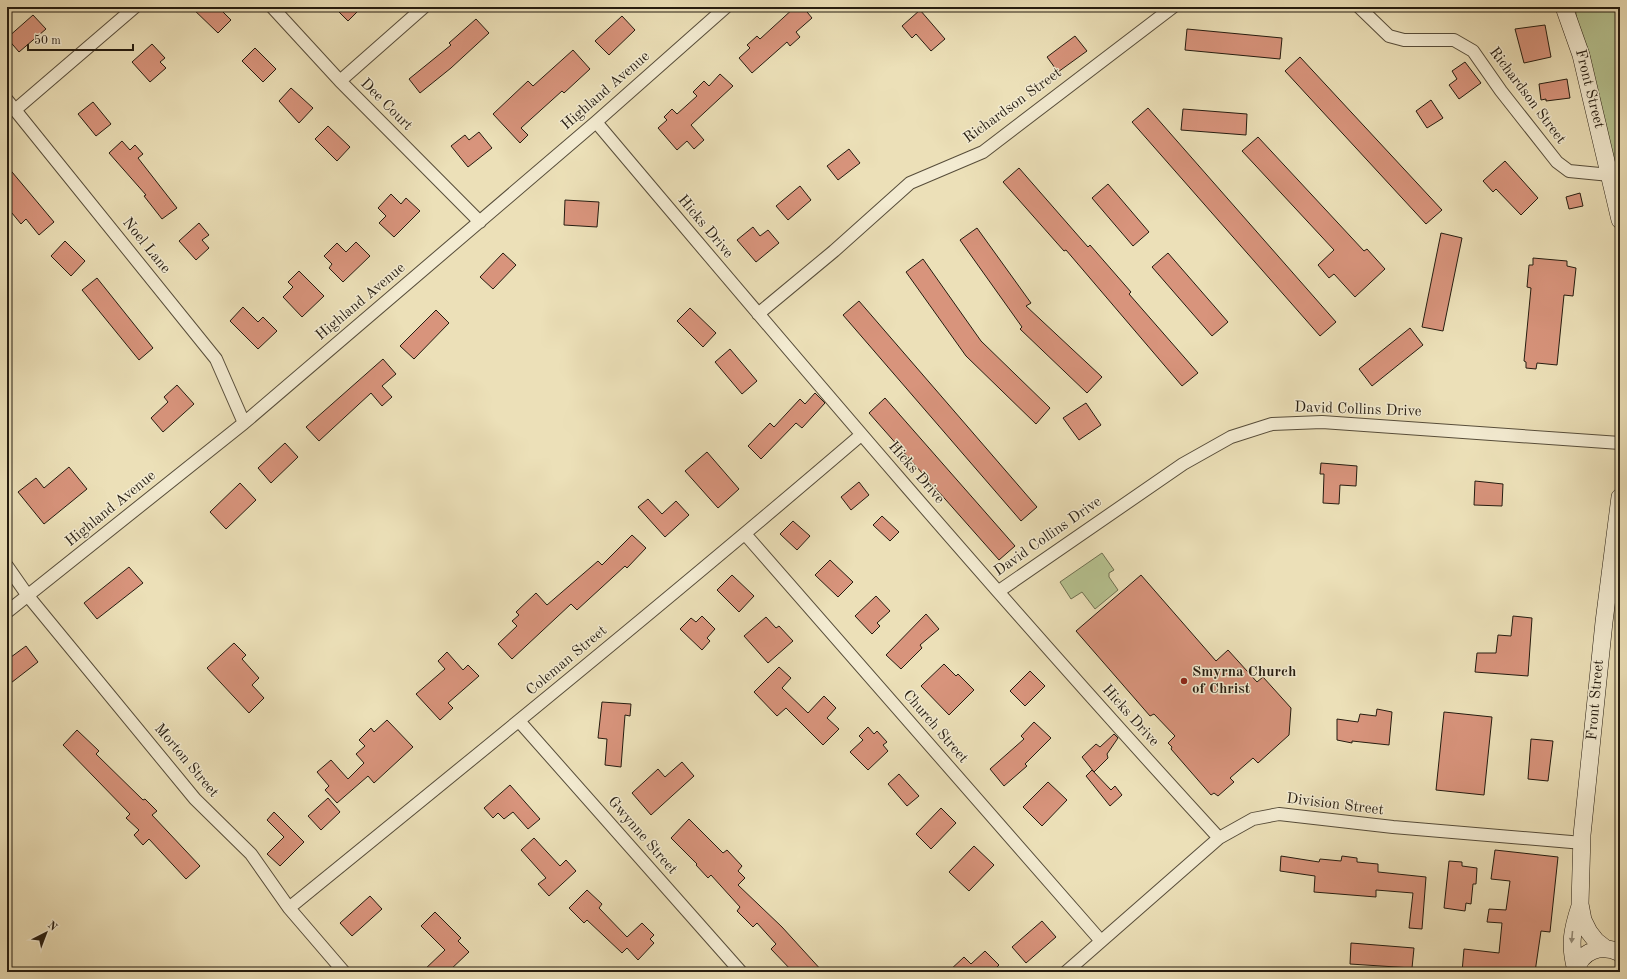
<svg xmlns="http://www.w3.org/2000/svg" width="1627" height="979" font-family="'Old Standard TT',serif">
	<style>
		.green { fill: #b6c290; stroke: #6e6f50 }
		.building { fill: #d8947c; stroke: #251c10 }
		.lines { fill: none; stroke-linecap: round; stroke-linejoin: round }
		.street-casing { stroke: #574d3a; stroke-width: 14 }
		.secondary-casing { stroke: #251c10; stroke-width: 18 }
		.street { stroke: #f3ebd1; stroke-width: 12 }
		.secondary { stroke: #f3ebd1; stroke-width: 17 }
		.oneway { fill: #968e7a }
		.poi-dot { fill: #8f2418; stroke: #f3ebd1; stroke-width: 1.5 }
		.labels { text-anchor: middle; dominant-baseline: central; stroke-width: 3; stroke-linejoin: round; paint-order: stroke }
		.street-label { font-size: 15px; fill: #251c10; stroke: #f3ebd1 }
		.poi-label { font-size: 15px; font-weight: bold; fill: #251c10; stroke: #f3ebd1; text-anchor: start }
	</style>
	<rect width="100%" height="100%" fill="#ece0b8"/>
	<filter id="stains"><feTurbulence type="fractalNoise" baseFrequency=".005" numOctaves="4"/><feColorMatrix values="0 0 0 0 .2 0 0 0 0 .09 0 0 0 0 .02 0 0 0 .5 -.17"/></filter>
	<radialGradient id="worn" r=".72"><stop offset=".6" stop-color="#630" stop-opacity="0"/><stop offset="1" stop-color="#630" stop-opacity=".3"/></radialGradient>
	<path class="green" d="M1575,7H1620V186L1577,20Z
		M1102,553L1114,570L1109,573V577L1118,590L1095,609L1082,592L1071,599L1060,582Z"/>
	<path class="building" d="M191,7H218L231,20L218,33Z
		M334,7H362L348,21Z
		M795,7H803L812,18L796,32L800,37L790,46L787,42L752,73L739,58L750,48L747,45L757,36L760,39Z
		M920,10L945,39L931,51L916,34L912,38L902,26Z
		M33,15L46,29L19,52L7,38Z
		M622,16L635,30L609,55L595,41Z
		M476,19L489,33L451,68L420,93L409,79L451,45L449,43Z
		M1545,25L1551,57L1524,63L1515,29Z
		M1187,29L1282,38L1280,59L1185,50Z
		M1075,36L1087,51L1058,72L1047,57Z
		M152,44L165,58L160,62L166,68L150,82L132,62Z
		M255,48L276,69L263,82L242,61Z
		M573,50L590,69L564,93L562,91L521,128L528,135L520,143L493,114L528,81L533,86Z
		M1300,57L1442,210L1426,224L1285,71Z
		M1465,62L1481,83L1459,99L1449,85L1457,79L1452,71Z
		M720,74L733,86L691,125L704,140L694,149L687,141L677,150L658,128L667,120L664,117L672,109L677,114L697,96L693,92L704,81L709,86Z
		M1567,79L1570,98L1546,101V99L1541,100L1539,84Z
		M291,88L313,108L299,123L279,101Z
		M1431,100L1443,118L1427,128L1416,111Z
		M93,102L111,124L96,136L78,114Z
		M1148,108L1336,322L1320,336L1132,122Z
		M1183,109L1247,114L1246,135L1181,130Z
		M328,126L350,147L337,161L315,139Z
		M479,132L492,148L468,167L451,146L465,135L469,140Z
		M1258,137L1364,251L1367,249L1385,269L1355,297L1334,274L1329,278L1318,265L1334,250L1242,151Z
		M122,141L130,150L135,145L143,154L138,158L177,208L162,219L144,196L146,195L109,153Z
		M849,149L860,163L838,180L827,166Z
		M1505,161L1538,198L1521,215L1496,189L1493,192L1483,181Z
		M7,166L54,222L39,235L26,219L21,224L7,207Z
		M1019,168L1088,247L1090,245L1131,292L1129,294L1198,373L1182,386L1066,250L1064,251L1003,182Z
		M1108,184L1149,232L1133,246L1092,198Z
		M800,186L811,200L788,220L776,206Z
		M1580,193L1583,206L1569,209L1566,197Z
		M391,194L401,204L406,198L420,211L394,237L379,223L386,216L378,208Z
		M565,200L599,202L597,227L564,225Z
		M199,223L209,235L202,240L209,248L196,260L179,241Z
		M753,227L760,236L768,230L779,243L756,262L737,240Z
		M977,228L1031,303L1026,306L1102,377L1087,393L1020,329L1022,327L960,240Z
		M1441,233L1462,238L1443,331L1422,327Z
		M65,241L85,261L71,276L51,256Z
		M356,242L370,256L343,282L329,268L332,264L324,256L337,243L346,252Z
		M503,253L516,265L493,289L480,277Z
		M1168,253L1228,322L1212,336L1152,267Z
		M1533,258L1567,261V266L1576,268L1573,296L1564,295L1557,365L1537,363L1536,369L1526,368V362L1524,361L1531,288L1527,287L1529,265H1533Z
		M923,259L981,341L1050,408L1036,424L966,356L906,272Z
		M299,271L324,296L302,317L283,297L293,287L288,282Z
		M97,278L153,348L139,360L82,290Z
		M859,301L1037,507L1021,521L843,315Z
		M243,307L258,322L263,317L277,331L258,349L230,321Z
		M690,308L716,333L703,347L677,321Z
		M436,310L449,323L414,359L400,346Z
		M1410,328L1423,345L1372,386L1359,369Z
		M730,349L757,381L742,394L715,362Z
		M383,359L396,374L382,386L392,397L382,406L371,393L319,441L306,427Z
		M177,385L194,404L163,432L151,418L168,402L164,397Z
		M815,393L825,403L802,428L796,423L761,459L748,446L770,423L774,427L800,399L805,404Z
		M885,398L1015,546L999,560L869,413Z
		M1086,403L1101,425L1079,440L1063,418Z
		M285,443L298,457L271,483L258,468Z
		M707,452L739,489L718,508L685,471Z
		M1321,463L1357,466L1356,486L1340,485L1339,504L1323,503L1324,474H1320Z
		M69,467L87,489L44,524L18,492L36,478L44,488Z
		M1475,481L1503,484L1502,506L1474,505Z
		M859,482L869,495L851,510L841,497Z
		M240,483L256,500L226,529L210,512Z
		M648,499L662,514L676,501L689,515L665,537L638,507Z
		M882,516L899,532L890,541L873,525Z
		M793,521L810,536L797,550L780,534Z
		M632,535L646,548L627,568L625,566L577,610L571,604L512,659L498,644L517,626L512,621L519,615L516,612L536,593L547,605L598,561L602,565Z
		M830,560L853,582L838,597L815,575Z
		M129,567L143,583L97,619L84,603Z
		M732,575L754,596L739,612L717,590Z
		M1141,575L1216,661L1228,650L1257,682L1263,677L1291,708L1289,735L1258,763L1253,758L1230,778L1234,782L1218,796L1214,793L1211,795L1171,749L1172,747L1168,743L1175,736L1154,714L1150,716L1076,631Z
		M876,596L890,611L877,623L880,626L872,634L855,616Z
		M926,614L939,629L920,645L922,648L901,669L886,655Z
		M702,616L715,629L707,638L710,641L702,650L680,629L691,618L696,622Z
		M1513,616L1532,618L1528,676L1475,672L1477,653H1496L1498,635L1511,636Z
		M766,617L776,628L779,626L793,641L768,663L744,636Z
		M234,643L246,655L242,659L259,678L252,685L264,698L249,713L207,668Z
		M26,646L38,662L7,686V660Z
		M447,652L463,670L468,665L479,676L448,703L453,708L440,720L416,694L445,669L438,661Z
		M944,664L956,676L958,674L974,690L949,715L921,686Z
		M779,667L791,678L782,688L808,713L824,696L836,708L827,718L839,729L823,745L786,708L777,716L754,692Z
		M1030,671L1045,686L1025,706L1010,691Z
		M602,702L631,704L630,716L625,715L621,767L605,765L607,739L598,738Z
		M1377,709L1392,712L1389,745L1352,741V743L1337,740V719L1358,722L1360,714L1376,716Z
		M1444,712L1492,717L1484,795L1436,790Z
		M387,720L413,747L374,783L368,776L337,803L325,790L329,786L317,772L331,760L348,779L364,763L356,754L365,746L359,740L371,728L374,732Z
		M1034,722L1051,738L1025,764L1027,766L1004,786L990,769L1024,739L1021,736Z
		M868,727L874,734L877,731L887,742L883,745L888,751L868,770L850,752L863,740L859,736Z
		M77,730L99,751L96,754L143,800L145,799L157,811L152,815L200,866L186,879L149,839L143,845L134,835L139,830L126,818L130,814L63,745Z
		M1114,734L1118,738L1107,754L1108,758L1094,772L1082,757L1096,744L1100,747Z
		M1531,739L1553,741L1548,781L1528,779Z
		M682,762L694,776L651,815L632,793L658,769L665,777Z
		M1092,770L1111,790L1115,786L1122,795L1110,806L1086,776Z
		M899,774L919,796L907,806L888,784Z
		M1048,782L1067,800L1042,826L1023,807Z
		M510,785L540,819L528,829L513,812L504,819L498,813L493,818L484,808Z
		M328,798L340,812L321,830L308,816Z
		M941,808L956,823L931,849L916,834Z
		M274,812L304,842L280,866L267,854L284,837L267,820Z
		M689,819L723,853L727,850L742,866L738,871L745,878L738,885L782,927L823,972H793L771,949L776,944L757,923L753,927L737,911L740,907L711,875L708,878L696,865L697,864L671,838Z
		M534,838L560,866L566,860L576,871L549,896L538,884L546,878L521,850Z
		M974,846L994,865L969,891L949,872Z
		M1495,850L1558,857L1550,932L1541,931L1535,972H1462L1464,949L1499,953L1502,923L1487,922L1489,909L1506,910L1510,881L1491,879Z
		M1281,856L1319,862L1320,859L1341,861L1342,856L1357,858V862L1378,864V872L1426,877L1422,929L1409,928L1413,893L1376,890V897L1314,892L1315,876L1280,871Z
		M1449,861L1462,862V866L1477,868L1476,884H1473L1471,904L1466,903L1465,911L1444,908Z
		M587,890L602,904L599,908L627,937L642,923L654,935L650,939L654,943L638,960L627,948L622,953L587,920L584,923L569,908Z
		M370,896L382,909L352,936L340,923Z
		M435,912L461,938L458,941L469,952L448,972H422L445,950L421,926Z
		M1042,921L1056,937L1026,963L1012,947Z
		M1351,943L1414,948L1412,968L1350,964Z
		M985,951L999,965L992,972H948L964,957L971,964Z"/>
	<g class="lines">
		<g class="street-casing">
			<path id="street" d="M272,7L340,81L480,222
				M1359,7L1389,36L1404,40H1454L1473,51L1501,91L1557,162L1569,171L1610,175
				M340,81L424,7
				M7,100L216,359L244,423
				M15,110L135,7
				M596,122C800,364 1005,605 1219,838
				M758,314L834,251L910,183L983,152L1173,7
				M745,534L1101,941
				M7,566L28,596L195,799L251,854L289,908L344,972
				M999,591L1183,464L1231,437L1272,424L1322,422L1620,443
				M7,612L244,423L596,122L726,7
				M519,721L741,972
				M289,908C481,752 673,596 861,435
				M1066,972L1219,838L1253,819L1279,814L1393,827L1583,843"/>
		</g>
		<g class="secondary-casing">
			<path id="secondary" d="M1564,7L1581,55L1620,220
				M1605,948L1596,941L1589,932L1583,920L1580,904L1582,835L1604,622L1620,497
				M1576,970C1569,945 1572,930 1580,906
				M1576,972C1580,950 1602,944 1620,953"/>
		</g>
		<use href="#street" class="street"/>
		<use href="#secondary" class="secondary"/>
	</g>
	<defs><path id="oneway-solid" d="M-6-.8H1V-3.2L6.5 0L1 3.2V.8H-6Z"/></defs>
	<use class="oneway" href="#oneway-solid" transform="translate(1572 937) rotate(95)"/>
	<circle class="poi-dot" cx="1184" cy="681" r="4"/>
	<g class="labels">
		<g class="street-label">
			<text transform="translate(1589 89) rotate(76)">Front Street</text>
			<text transform="translate(606 91) rotate(-41)">Highland Avenue</text>
			<text transform="translate(1527 96) rotate(53)">Richardson Street</text>
			<text transform="translate(386 105) rotate(45)">Dee Court</text>
			<text transform="translate(1013 106) rotate(-36)">Richardson Street</text>
			<text transform="translate(705 227) rotate(50)">Hicks Drive</text>
			<text transform="translate(146 246) rotate(51)">Noel Lane</text>
			<text transform="translate(361 302) rotate(-40)">Highland Avenue</text>
			<text transform="translate(1358 410) rotate(2)">David Collins Drive</text>
			<text transform="translate(916 473) rotate(49)">Hicks Drive</text>
			<text transform="translate(111 509) rotate(-39)">Highland Avenue</text>
			<text transform="translate(1048 537) rotate(-35)">David Collins Drive</text>
			<text transform="translate(567 661) rotate(-40)">Coleman Street</text>
			<text transform="translate(1596 700) rotate(-85)">Front Street</text>
			<text transform="translate(1130 716) rotate(48)">Hicks Drive</text>
			<text transform="translate(935 727) rotate(49)">Church Street</text>
			<text transform="translate(186 761) rotate(50)">Morton Street</text>
			<text transform="translate(1335 805) rotate(7)">Division Street</text>
			<text transform="translate(642 836) rotate(49)">Gwynne Street</text>
		</g>
		<g class="poi-label">
			<text x="1192" y="672">Smyrna Church<tspan x="1192" dy="17">of Christ</tspan></text>
		</g>
	</g>
	<rect width="1627" height="979" fill="none" stroke="#ece0b8" stroke-width="24"/>
	<rect x="8" y="8" width="1611" height="963" fill="none" stroke="#251c10" stroke-width="2"/>
	<rect x="12" y="12" width="1603" height="955" fill="none" stroke="#251c10"/>
	<g transform="translate(46 933) rotate(42)" stroke="#f3ebd1" stroke-width="3" paint-order="stroke">
	<path d="M0-3L7 15L0 10L-7 15Z" fill="#251c10"/>
	<text y="-6" font-size="11" font-weight="bold" text-anchor="middle" fill="#251c10">N</text>
	</g>
	<path d="M28 44v6h105v-6" fill="none" stroke="#251c10" stroke-width="2"/>
	<text x="34" y="44" font-size="12" fill="#251c10" stroke="#f3ebd1" stroke-width="3" paint-order="stroke">50 m</text>
	<rect width="100%" height="100%" filter="url(#stains)"/>
	<rect width="100%" height="100%" fill="url(#worn)"/>
</svg>
